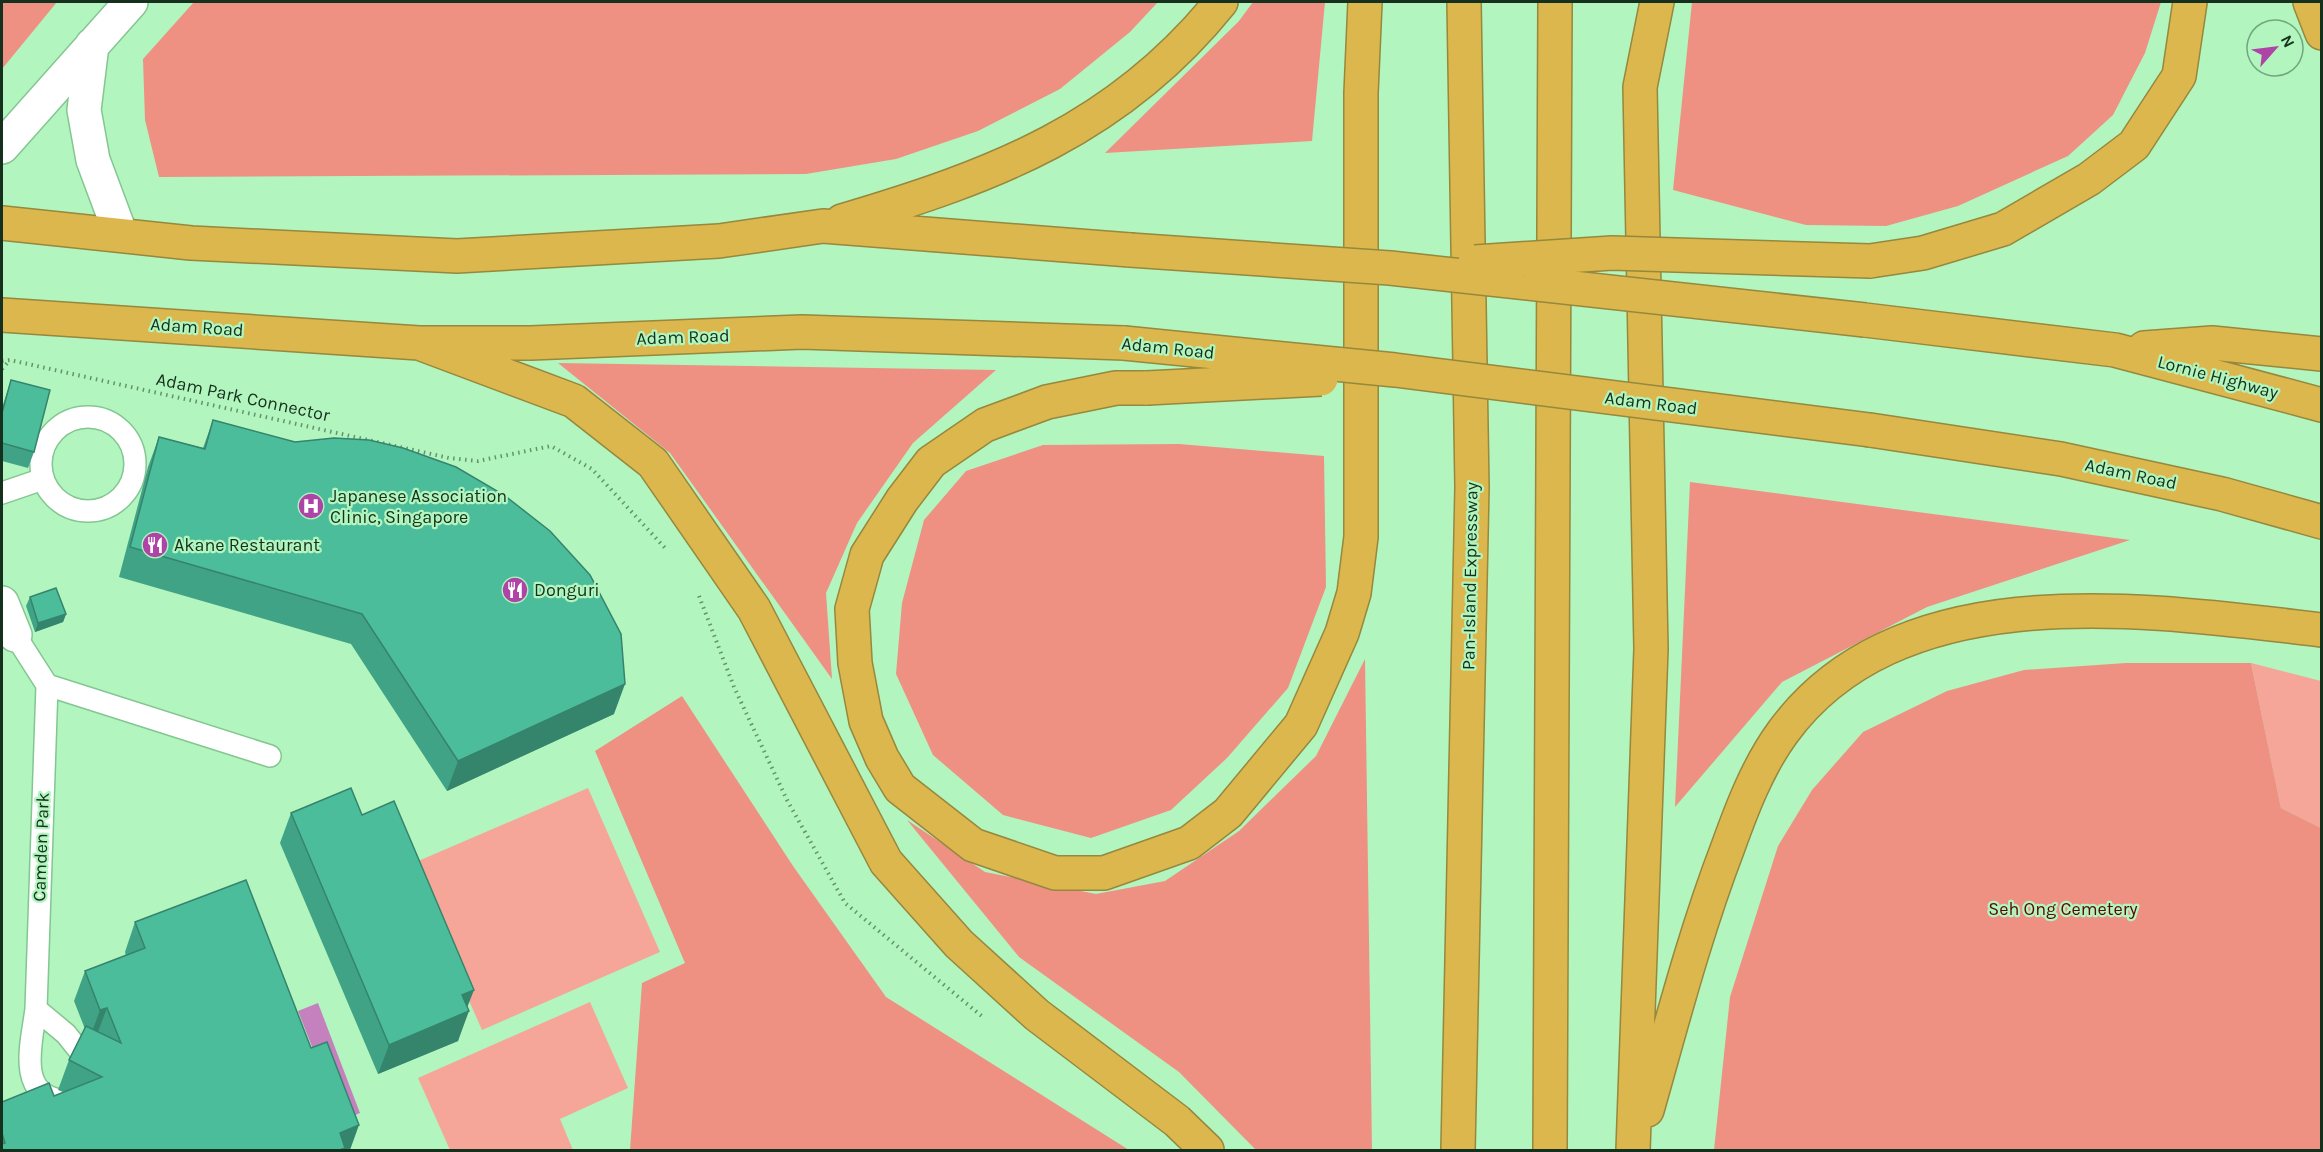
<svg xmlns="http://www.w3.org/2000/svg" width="2323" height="1152" font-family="Karla,sans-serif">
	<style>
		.green { fill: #f5a699 }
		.forest { fill: #ee9182 }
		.water { fill: #c581be }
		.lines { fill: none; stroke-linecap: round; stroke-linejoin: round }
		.lane-casing { stroke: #84c692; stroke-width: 24 }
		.street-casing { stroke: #84c692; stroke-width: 36 }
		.highway-casing { stroke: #96883c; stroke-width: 36 }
		.path { stroke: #64936e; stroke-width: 4; stroke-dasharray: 1.5 4.5; stroke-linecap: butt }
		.lane { stroke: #fff; stroke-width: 21 }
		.street { stroke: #fff; stroke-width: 33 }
		.highway { stroke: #dbb74e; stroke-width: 33 }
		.highway-bridge-casing { stroke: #96883c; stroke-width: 36; stroke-linecap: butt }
		.highway-bridge { stroke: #dbb74e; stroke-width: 33 }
		.wall { fill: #41a385 }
		.shaded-wall { fill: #35846c }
		.building { fill: #4cbd9b; stroke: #35846c; stroke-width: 1.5 }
		.labels { text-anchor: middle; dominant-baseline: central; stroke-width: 4.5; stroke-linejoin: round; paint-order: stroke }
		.street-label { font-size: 18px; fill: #15301c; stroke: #b2f5bf }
		.poi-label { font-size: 18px; fill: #15301c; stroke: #b2f5bf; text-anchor: start }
		.park-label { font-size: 18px; fill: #5b0602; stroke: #b2f5bf }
	</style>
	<rect width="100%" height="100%" fill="#b2f5bf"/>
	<path class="green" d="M2251,663L2321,681V828L2281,808Z
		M588,788L660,952L482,1030L409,865Z
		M590,1002L628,1088L560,1119L573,1150H450L418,1078Z"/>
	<path class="forest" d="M2,2H57L2,69Z
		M194,2H1158L1130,32L1060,89L978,131L896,159L806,174L159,177L145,120L143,59Z
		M1253,2H1325L1312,141L1105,153L1239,21Z
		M1692,2H2161L2145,53L2113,115L2068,156L1958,206L1886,226L1806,225L1673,190Z
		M558,363L996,370L913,443L857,523L826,593L832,679L670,453Z
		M1179,444L1324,456L1326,587L1288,688L1227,758L1171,810L1091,838L1003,815L933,755L896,674L902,603L924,520L966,471L1043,445Z
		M1690,482L2130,540L1927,607L1782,682L1675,807Z
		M1365,659L1372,1150H1256L1179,1072L1019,957L907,820L985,872L1096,894L1165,881L1239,831L1316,756Z
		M2126,663H2251L2281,808L2321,828V1150H1714L1730,997L1778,846L1812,790L1863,732L1947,691L2024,670Z
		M682,696L793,866L886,997L1129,1150H630L642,983L685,963L595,751Z"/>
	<path class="water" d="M318,1003L360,1113L341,1121L298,1011Z"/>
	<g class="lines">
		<g class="lane-casing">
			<path id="lane" d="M41 464a47 47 0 1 1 94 0a47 47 0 1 1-94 0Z
				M2,493L43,479
				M15,635L47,685L36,1009
				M47,685L270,756
				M61,1100C16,1094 32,1041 36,1009L66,1034L86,1059"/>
		</g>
		<g class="street-casing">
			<path id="street" d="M92,45L84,110L93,160L121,235
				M2,147L131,2
				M2,603L15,635"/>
		</g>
		<g class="highway-casing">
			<path id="highway" d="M2310,2L2322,33
				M842,221C994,176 1119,129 1221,2
				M2,223L191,243L457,256L719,241L823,226L1130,250
				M1870,261L1923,253L2003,229L2089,179L2134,145L2179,76L2190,2
				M2,315L419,343H531L802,332L1124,343
				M1865,320L2115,350L2322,405
				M419,343L574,401L653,463L754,609L886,862L959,944L1037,1015L1177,1121L1207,1150
				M2144,348L2212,343L2322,354
				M1147,388H1116L1047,402L985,425L931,462L902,500L867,555L852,609L855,663L866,721L882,758L900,788L973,845L1055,873H1104L1189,843L1228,813L1301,725L1342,633L1354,593L1361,537V93L1365,2
				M1870,430L2061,459L2222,494L2322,522
				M1647,1110C1672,1022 1695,933 1728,847C1742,808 1758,766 1783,732C1901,571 2150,610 2322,630
				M1458,1150L1472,487L1464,2
				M1550,1150L1555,2
				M1633,1150L1651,649L1640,87L1657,2"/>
		</g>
		<path class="path" d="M2,361L10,360L449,458L478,461L551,446L592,469L666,549
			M2,369L10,360
			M699,596L734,687L787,800L845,903L984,1018"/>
		<use href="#lane" class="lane"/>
		<use href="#street" class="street"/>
		<use href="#highway" class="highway"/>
		<g class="highway-bridge-casing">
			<path id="highway-bridge" d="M1130,250L1390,268L1865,320
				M1475,262L1612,253L1870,261
				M1124,343L1395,370L1870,430
				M1147,388L1321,379"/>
		</g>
		<use href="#highway-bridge" class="highway-bridge"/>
	</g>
	<path class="wall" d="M11,380L34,452L28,468L2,461V408Z
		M213,420L614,714L447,791L351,644L119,577L148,467L159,437L203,448Z
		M30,597L66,614L63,622L35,632L26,606Z
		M291,813L362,815L467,1007L458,1041L378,1074L280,843Z
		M135,922L311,1048L359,1125L2,1150V1102L54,1096L63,1092L58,1090L69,1060L85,1029L74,1001L85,971L126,956L125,952Z"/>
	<path class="shaded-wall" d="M66,614L63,622L35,632L38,623Z
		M625,684L614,714L447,791L458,761Z
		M474,990L465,1013L469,1011L458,1041L378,1074L389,1045L462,995Z
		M107,1008L96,1037L89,1040L100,1010Z
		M359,1125L350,1150H333L340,1133Z"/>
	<path class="building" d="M11,380L50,390L34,452L2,443V413Z
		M213,420L295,442L334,438L369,440L403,448L456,467L504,495L550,531L590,575L621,634L625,684L458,761L362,614L130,547L159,437L205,449Z
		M56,588L66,614L38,623L30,597Z
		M351,788L362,815L394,801L474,990L462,995L469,1011L389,1045L291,813Z
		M246,880L311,1048L327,1042L359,1125L340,1133L345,1148L340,1150H2V1144L5,1143L2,1133V1102L49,1083L54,1096L102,1077L69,1060L86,1026L121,1043L107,1008L100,1010L85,971L145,948L135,922Z"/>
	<defs>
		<g id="hospital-disc" transform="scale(1.35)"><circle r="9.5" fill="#ad44a6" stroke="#b2f5bf"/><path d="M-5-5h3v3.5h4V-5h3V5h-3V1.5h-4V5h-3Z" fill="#fff"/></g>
		<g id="restaurant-disc" transform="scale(1.35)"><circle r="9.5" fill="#ad44a6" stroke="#b2f5bf"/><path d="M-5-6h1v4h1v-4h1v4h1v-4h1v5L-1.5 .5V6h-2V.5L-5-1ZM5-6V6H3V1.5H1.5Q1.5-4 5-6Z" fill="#fff"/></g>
	</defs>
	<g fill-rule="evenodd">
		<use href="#hospital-disc" x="311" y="506"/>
		<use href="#restaurant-disc" x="155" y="545"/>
		<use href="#restaurant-disc" x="515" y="590"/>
	</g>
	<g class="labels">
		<g class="street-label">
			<text transform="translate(197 327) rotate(4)">Adam Road</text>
			<text transform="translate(683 337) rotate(-2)">Adam Road</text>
			<text transform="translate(1168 348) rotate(6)">Adam Road</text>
			<text transform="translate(2218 377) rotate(15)">Lornie Highway</text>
			<text transform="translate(243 397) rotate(12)">Adam Park Connector</text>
			<text transform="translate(1651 403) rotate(7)">Adam Road</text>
			<text transform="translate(2131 474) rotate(12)">Adam Road</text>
			<text transform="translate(1470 576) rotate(-89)">Pan-Island Expressway</text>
			<text transform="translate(41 847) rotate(-88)">Camden Park</text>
		</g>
		<g class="poi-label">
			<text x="330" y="496">Japanese Association<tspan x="330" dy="21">Clinic, Singapore</tspan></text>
			<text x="174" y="545">Akane Restaurant</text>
			<text x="534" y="590">Donguri</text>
		</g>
		<g class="park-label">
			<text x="2063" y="909">Seh Ong Cemetery</text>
		</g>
	</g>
	<rect width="2323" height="1152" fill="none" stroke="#15301c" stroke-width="6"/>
	<g transform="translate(2275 48) rotate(62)"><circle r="28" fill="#b2f5bf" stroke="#73a67e" stroke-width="1.5"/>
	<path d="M0-4.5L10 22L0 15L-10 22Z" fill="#ad44a6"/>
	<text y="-9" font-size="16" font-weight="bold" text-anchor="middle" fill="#15301c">N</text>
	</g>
</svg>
